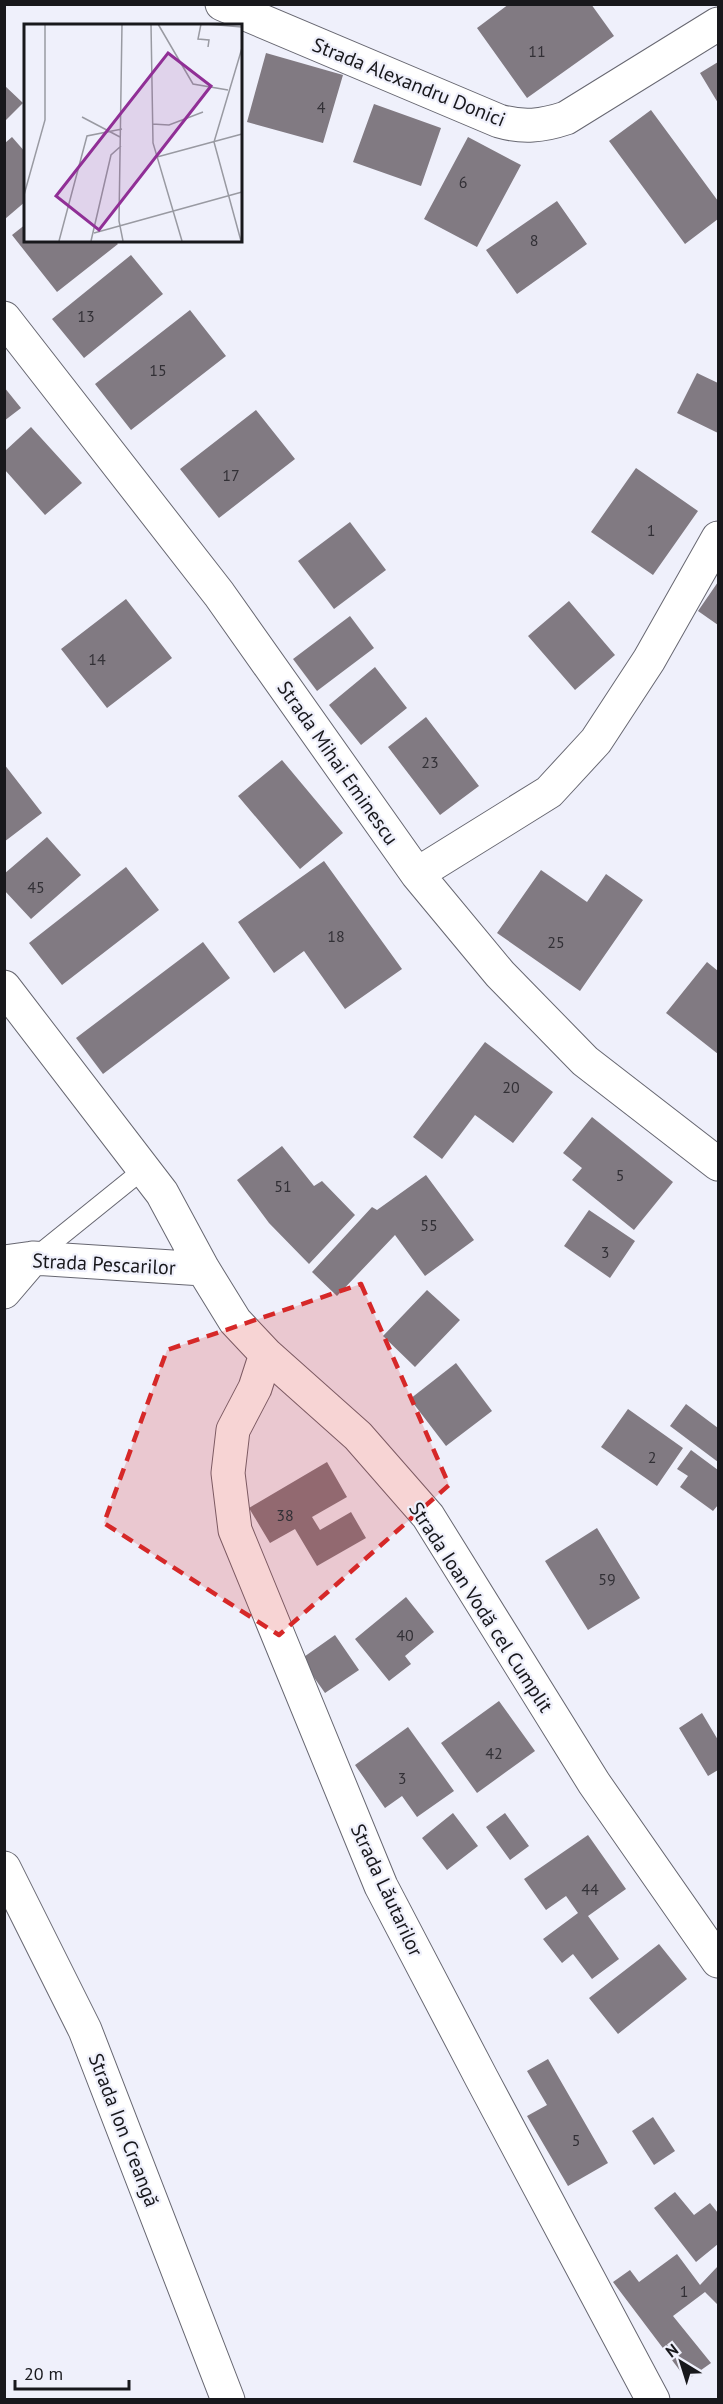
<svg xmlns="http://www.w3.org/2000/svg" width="723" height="2404" font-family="'PT Sans',sans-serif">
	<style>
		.building { fill: #817a82 }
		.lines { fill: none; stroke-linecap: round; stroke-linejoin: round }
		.service-casing { stroke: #676771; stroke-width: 20 }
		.minor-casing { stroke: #676771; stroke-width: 35 }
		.service { stroke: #fff; stroke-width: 18 }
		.minor { stroke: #fff; stroke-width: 33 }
		.marked { fill: #d62828; fill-opacity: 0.2; stroke: #d62828; stroke-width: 4.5; stroke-dasharray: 12 8; stroke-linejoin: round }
		.labels { text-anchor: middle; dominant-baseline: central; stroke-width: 4.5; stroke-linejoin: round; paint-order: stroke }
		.number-label { font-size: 16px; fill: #323036 }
		.street-label { font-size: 20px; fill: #18181c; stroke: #eff0fb }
		.inset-road { fill: none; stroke: #999aa2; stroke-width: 1.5 }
		.view { fill: #902f96; fill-opacity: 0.15; stroke: #902f96; stroke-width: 3 }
		.inset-edge { fill: none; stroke: #18181c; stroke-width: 3 }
	</style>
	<rect width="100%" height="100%" fill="#eff0fb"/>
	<path class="building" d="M509,4H591L614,36L527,98L477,28Z
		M266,53L343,75L323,143L247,122Z
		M718,62V103L700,73Z
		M4,85L23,103L4,122Z
		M374,104L441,128L421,186L353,162Z
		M651,110L718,201V219L685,244L609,141Z
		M12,137L26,153V201L5,219V143Z
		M468,137L521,165L477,247L424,219Z
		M557,201L587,244L517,294L486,250Z
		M26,224V240H114L118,244L57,292L12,235Z
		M131,255L163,294L84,358L52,319Z
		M190,310L226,356L131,430L95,384Z
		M697,373L718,383V433L677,413Z
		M4,387L21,408L4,421Z
		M256,410L295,459L219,518L180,469Z
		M31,427L82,483L45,515L5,470V451Z
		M636,468L698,511L653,575L591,532Z
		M350,522L386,570L334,609L298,561Z
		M718,582V625L698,611Z
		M126,599L172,658L107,708L61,649Z
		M569,601L615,655L575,690L528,636Z
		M350,616L374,648L317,691L293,659Z
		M375,667L407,708L361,745L329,705Z
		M426,717L479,786L440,815L388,747Z
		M282,760L343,833L300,869L238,796Z
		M4,764L42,813L4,842Z
		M47,837L81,875L31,919L4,890V874Z
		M324,861L402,969L345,1009L304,951L274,973L238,922Z
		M126,867L159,910L62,985L29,943Z
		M541,870L587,902L606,874L643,900L580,991L497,933Z
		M203,942L230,978L103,1074L76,1038Z
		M707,962L718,971V1054L666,1013Z
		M485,1042L553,1092L513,1143L475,1115L442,1159L413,1137Z
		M592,1117L673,1182L634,1230L572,1180L582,1168L563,1153Z
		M282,1146L314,1186L322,1181L355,1215L309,1264L269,1223L237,1180Z
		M426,1175L474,1240L425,1276L395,1235L337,1296L312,1272L372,1207L377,1210Z
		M589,1210L635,1241L610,1278L564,1246Z
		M427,1290L460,1320L415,1367L383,1336Z
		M456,1363L492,1411L446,1446L410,1399Z
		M686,1404L718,1428V1462L670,1426Z
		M628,1409L683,1448L657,1486L601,1447Z
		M691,1450L718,1470V1505L713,1511L680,1487L688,1476L677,1469Z
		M327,1462L347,1497L312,1517L320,1530L351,1512L366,1538L317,1566L295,1529L270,1543L249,1508Z
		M597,1528L640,1598L588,1630L545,1561Z
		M406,1597L434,1632L405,1656L411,1664L389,1681L355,1639Z
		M335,1635L359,1670L325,1693L301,1659Z
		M499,1701L535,1751L477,1793L441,1743Z
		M702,1713L718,1740V1770L708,1776L679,1728Z
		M408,1727L454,1791L417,1817L402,1796L385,1808L355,1765Z
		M453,1813L478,1846L447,1870L422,1838Z
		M505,1813L529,1846L510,1860L486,1827Z
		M588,1835L626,1889L588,1916L619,1959L592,1979L573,1954L562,1963L543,1939L578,1913L566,1896L546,1910L524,1879Z
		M659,1944L687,1979L618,2034L589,1998Z
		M548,2059L608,2163L568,2186L527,2116L547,2105L527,2071Z
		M653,2117L675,2151L654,2165L632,2131Z
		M675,2192L694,2215L710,2203L718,2213V2244L696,2262L654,2208Z
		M677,2254L700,2285L718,2266V2305L705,2292L673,2316L711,2363L687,2380L613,2282L630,2270L639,2282Z"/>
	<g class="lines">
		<g class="service-casing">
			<path id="service" d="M35,1257L144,1169"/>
		</g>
		<g class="minor-casing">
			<path id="minor" d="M222,4L499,121C523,128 542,126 566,118L718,24
				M4,318L219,594L417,874L500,974L585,1061L718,1164
				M417,874L549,792L596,741L649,660L718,538
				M4,987L162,1193L203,1269L235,1321L266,1354L358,1436L428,1516L594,1783L718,1961
				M4,1262L33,1258L203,1269
				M4,1292L33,1258
				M266,1354L255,1388L233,1430L228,1473L235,1530L381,1886L482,2079L653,2400
				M4,1868L85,2030L228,2400"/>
		</g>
		<use href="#service" class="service"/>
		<use href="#minor" class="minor"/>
	</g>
	<path class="marked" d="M361,1284L449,1485L279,1635L104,1523L167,1350Z"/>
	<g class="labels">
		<g class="number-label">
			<text x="537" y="51">11</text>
			<text x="321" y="107">4</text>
			<text x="463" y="182">6</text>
			<text x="534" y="240">8</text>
			<text x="86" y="316">13</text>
			<text x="158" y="370">15</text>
			<text x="231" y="475">17</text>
			<text x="651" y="530">1</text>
			<text x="97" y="659">14</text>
			<text x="430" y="762">23</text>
			<text x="36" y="887">45</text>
			<text x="336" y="936">18</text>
			<text x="556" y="942">25</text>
			<text x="511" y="1087">20</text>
			<text x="620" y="1175">5</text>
			<text x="283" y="1186">51</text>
			<text x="429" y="1225">55</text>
			<text x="605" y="1252">3</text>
			<text x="652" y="1457">2</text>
			<text x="285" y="1515">38</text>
			<text x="607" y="1579">59</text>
			<text x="405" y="1635">40</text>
			<text x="494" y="1753">42</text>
			<text x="402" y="1778">3</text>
			<text x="590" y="1889">44</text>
			<text x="576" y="2140">5</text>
			<text x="684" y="2291">1</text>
		</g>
		<g class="street-label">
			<text transform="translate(409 82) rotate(22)">Strada Alexandru Donici</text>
			<text transform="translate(338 763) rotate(55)">Strada Mihai Eminescu</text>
			<text transform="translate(104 1264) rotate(3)">Strada Pescarilor</text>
			<text transform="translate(481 1607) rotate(57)">Strada Ioan Vodă cel Cumplit</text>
			<text transform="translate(387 1890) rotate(65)">Strada Lăutarilor</text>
			<text transform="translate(124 2130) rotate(69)">Strada Ion Creangă</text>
		</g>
	</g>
	<g transform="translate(24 24)">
		<rect width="218" height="218" fill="#eff0fb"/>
		<path class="inset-road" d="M98,0L95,197L99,217M127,0L129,119L158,217M134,0L169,60L204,66M177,0L174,15L185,16L184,23M182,0L218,3M58,93L96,113M128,100L145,101L179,88M133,133L218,110M0,171L21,96V0M70,209L218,168M35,217L63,112L98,105M67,217L87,131L97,122M217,217L190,118L218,24"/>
		<path class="view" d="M144,29L187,62L75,206L32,172Z"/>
		<rect width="218" height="218" class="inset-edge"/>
	</g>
	<rect width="723" height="2404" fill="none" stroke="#18181c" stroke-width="12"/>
	<g transform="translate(681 2362) rotate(322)" stroke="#eff0fb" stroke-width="4.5" paint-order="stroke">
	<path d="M0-4.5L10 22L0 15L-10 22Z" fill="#18181c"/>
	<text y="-9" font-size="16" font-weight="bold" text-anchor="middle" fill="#18181c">N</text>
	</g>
	<path d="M15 2380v9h114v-9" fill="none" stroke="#18181c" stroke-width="3"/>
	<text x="24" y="2380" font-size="18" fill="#18181c" stroke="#eff0fb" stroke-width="4.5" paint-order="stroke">20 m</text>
</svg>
